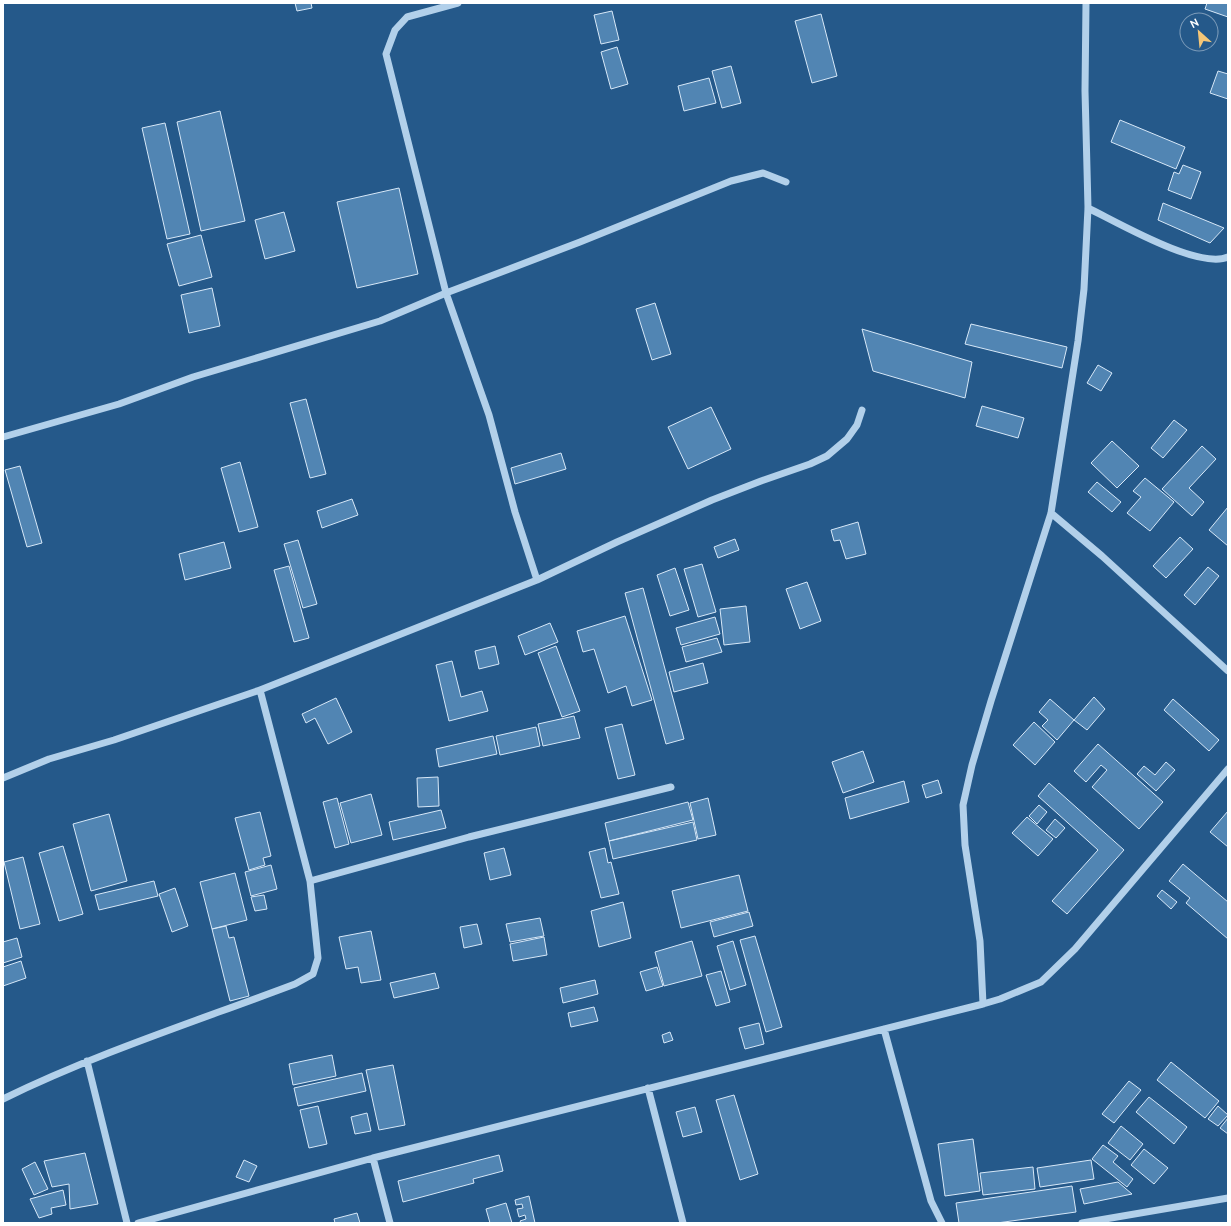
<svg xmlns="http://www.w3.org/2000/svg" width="1231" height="1226" font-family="Ubuntu,sans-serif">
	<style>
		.building { fill: #5185b3; stroke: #d7e8f8 }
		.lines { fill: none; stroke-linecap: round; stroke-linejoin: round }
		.minor { stroke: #b2d0ea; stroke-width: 7 }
	</style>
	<rect width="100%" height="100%" fill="#25598a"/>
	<path class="building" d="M295,3H311L312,8L297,11Z
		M1207,3H1228V17L1205,9Z
		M612,11L619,40L601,44L594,15Z
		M821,14L837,76L812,83L795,21Z
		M617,47L628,84L611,89L601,52Z
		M731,66L741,103L722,108L712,71Z
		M1218,71L1228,74V99L1210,93Z
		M709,78L716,103L684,111L678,86Z
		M220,111L245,221L201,231L177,122Z
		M1120,120L1185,147L1176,169L1111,142Z
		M165,123L190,234L167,239L142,128Z
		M1183,165L1201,172L1191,199L1168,190L1174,172L1179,174Z
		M399,188L418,274L357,288L337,202Z
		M1163,203L1224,228L1210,243L1158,220Z
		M284,212L295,251L265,259L255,220Z
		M201,235L212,277L179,286L167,244Z
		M212,288L220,326L189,333L181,295Z
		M655,303L671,354L652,360L636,309Z
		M971,324L1067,347L1062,368L965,344Z
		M862,329L972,362L965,398L873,371Z
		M1098,365L1112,373L1101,391L1087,383Z
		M306,399L326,474L310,478L290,403Z
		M982,406L1024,418L1018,438L976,426Z
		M711,407L731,449L688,469L668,427Z
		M1174,420L1187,430L1163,458L1151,448Z
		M1112,441L1139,466L1117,488L1091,463Z
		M1202,446L1216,459L1189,488L1204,502L1192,516L1162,489Z
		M561,453L566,469L515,484L511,468Z
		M240,462L258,527L239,532L221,468Z
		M20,466L42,543L27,547L5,470Z
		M1145,478L1174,502L1150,531L1127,513L1141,497L1133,491Z
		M1097,482L1121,502L1112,512L1088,492Z
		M352,499L358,515L322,528L317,511Z
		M1228,507V546L1209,530Z
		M858,522L866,554L846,559L840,540L834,541L831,530Z
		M1180,537L1193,549L1166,578L1153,566Z
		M735,539L739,550L718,558L714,547Z
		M298,540L317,604L303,608L284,544Z
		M224,542L231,568L185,580L179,554Z
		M702,564L716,612L698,617L684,569Z
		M289,566L309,638L294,642L274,570Z
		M1208,567L1219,576L1195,605L1184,595Z
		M675,568L689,610L670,616L657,575Z
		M807,582L821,621L800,629L786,589Z
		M643,588L684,739L666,744L625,593Z
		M746,606L750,642L724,645L720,609Z
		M625,616L652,700L632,706L626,686L608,693L594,649L583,652L577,631Z
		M715,617L720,634L681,645L676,628Z
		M550,623L558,642L525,655L518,636Z
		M717,638L722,652L686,662L682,647Z
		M495,646L499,664L479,669L475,651Z
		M556,646L580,711L562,717L538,653Z
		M452,661L461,697L482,691L488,711L449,721L436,665Z
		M703,663L708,683L674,692L669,672Z
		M1094,697L1105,709L1087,730L1074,720Z
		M336,698L352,732L328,744L315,718L306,723L302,714Z
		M1050,699L1074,720L1057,740L1042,726L1048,720L1039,712Z
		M1173,699L1219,740L1209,751L1164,710Z
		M574,716L580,738L543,746L538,724Z
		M1034,722L1055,742L1035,765L1013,745Z
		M622,724L635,775L618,779L605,728Z
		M536,727L540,746L500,755L496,736Z
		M493,736L497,754L439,767L436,749Z
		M1098,744L1163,802L1139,829L1092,787L1107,770L1101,765L1086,782L1074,771Z
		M863,751L874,782L843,793L832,762Z
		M1166,762L1175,770L1156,791L1137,774L1144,766L1155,775Z
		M438,777L439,806L418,807L417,778Z
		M938,780L942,793L926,798L922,785Z
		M904,781L909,802L850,819L845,798Z
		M1049,783L1124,850L1067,914L1052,901L1098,850L1038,796Z
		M371,794L382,835L351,843L340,803Z
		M337,798L349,844L335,848L323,802Z
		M708,798L716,835L698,839L690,803Z
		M688,802L693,820L609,841L605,823Z
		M1039,805L1047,812L1037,824L1029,816Z
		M441,810L446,828L393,840L389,822Z
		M1228,811V847L1210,832Z
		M260,812L271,856L263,858L265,865L249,870L235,818Z
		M109,814L127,881L91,891L73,824Z
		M1027,817L1053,839L1038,856L1012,833Z
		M1055,819L1065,828L1056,838L1046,830Z
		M693,822L697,840L613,859L609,841Z
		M63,846L83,914L59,921L39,853Z
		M504,848L511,875L490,880L484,853Z
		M605,848L608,863L611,862L619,894L601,898L589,852Z
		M23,857L40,924L20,929L4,862Z
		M1183,864L1228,902V939L1186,903L1190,898L1169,881Z
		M271,865L277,889L251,896L245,872Z
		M235,873L247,920L212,929L200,882Z
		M739,875L748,911L681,928L672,891Z
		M154,881L158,896L99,910L95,895Z
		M175,888L188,926L172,932L159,894Z
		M1162,890L1177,902L1171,909L1157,896Z
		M264,895L267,909L255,911L251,897Z
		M623,902L631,938L599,947L591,911Z
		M749,912L753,926L714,937L710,922Z
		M540,918L544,936L510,942L506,924Z
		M477,924L482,944L464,948L460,927Z
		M226,926L229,938L234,937L249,996L230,1001L212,929Z
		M371,931L381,980L361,983L358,967L346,969L339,937Z
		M755,936L782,1027L766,1032L740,940Z
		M544,937L547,955L513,961L510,944Z
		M17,938L22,957L3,963V942Z
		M692,941L702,976L664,986L655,952Z
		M733,941L746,985L730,990L717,946Z
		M21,961L26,978L3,986V967Z
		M657,967L663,986L646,991L640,972Z
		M721,971L730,1002L716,1006L706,975Z
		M435,973L439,988L394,998L390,983Z
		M595,980L598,994L563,1003L560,988Z
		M594,1007L598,1021L571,1027L568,1013Z
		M759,1023L764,1044L745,1049L739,1028Z
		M670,1032L673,1040L664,1043L662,1035Z
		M332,1055L336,1076L293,1085L289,1064Z
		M1171,1062L1219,1101L1205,1118L1157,1080Z
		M393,1065L405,1125L379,1130L366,1070Z
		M362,1073L366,1091L298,1106L294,1088Z
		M1129,1081L1141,1090L1114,1123L1102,1114Z
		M734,1095L758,1174L740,1180L716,1100Z
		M1149,1097L1187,1127L1174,1144L1136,1112Z
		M318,1106L327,1144L309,1148L300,1110Z
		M1218,1106L1228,1115L1218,1126L1208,1119Z
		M695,1107L702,1132L683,1137L676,1112Z
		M367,1113L371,1131L355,1134L351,1117Z
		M1228,1118V1134L1220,1128Z
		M1121,1126L1143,1144L1130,1160L1108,1143Z
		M973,1139L980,1191L945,1196L938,1144Z
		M1103,1145L1118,1156L1113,1162L1133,1179L1127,1187L1092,1159Z
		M1144,1149L1168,1168L1154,1184L1131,1165Z
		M85,1153L98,1204L70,1209L69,1184L52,1187L44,1161Z
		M499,1155L503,1171L473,1179L474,1183L403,1202L398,1181Z
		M244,1160L257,1166L249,1182L236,1177Z
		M1091,1160L1094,1179L1040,1187L1037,1168Z
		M35,1162L48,1189L34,1195L22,1169Z
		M1033,1167L1035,1189L983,1195L980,1173Z
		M1118,1182L1132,1194L1084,1204L1080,1189Z
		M1072,1186L1076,1212L997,1223H959L956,1203Z
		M63,1190L66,1205L51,1208L52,1214L39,1218L30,1199Z
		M529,1196L535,1223H521L520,1221L526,1219L525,1215L519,1217L517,1209L523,1208L522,1204L516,1205L515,1200Z
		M506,1203L512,1223H490L486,1209Z
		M357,1213L360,1223H335L334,1219Z"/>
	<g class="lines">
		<path class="minor" d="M458,3L407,17L395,30L386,54L446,293L489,415L515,512L537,580
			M1088,208C1117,222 1199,270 1228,257
			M3,437L119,404L193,377L380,321L446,293L580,242L731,181L763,173L786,182
			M1051,513L1102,556L1228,671
			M3,778L49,759L114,740L260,690L537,580L617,542L712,500L761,481L810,464L827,456L847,439L857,425L862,410
			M310,881L469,837L671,787
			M983,1004L980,941L965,845L963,805L972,765L991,701L1051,513L1078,341L1084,289L1088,208L1085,91L1086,3
			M884,1029L931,1201L942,1223
			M87,1061L127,1223
			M648,1088L683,1223
			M3,1099C97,1053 197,1021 295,984L313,974L318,958L310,881L260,690
			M373,1158L390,1223
			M138,1223L373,1158L983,1004L1000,999L1041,982L1075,949L1228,769
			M1082,1223L1228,1198"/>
	</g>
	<rect width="1231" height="1226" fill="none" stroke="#ffffff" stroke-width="8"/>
	<g transform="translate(1199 32) rotate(333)"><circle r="19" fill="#25598a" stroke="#7c9bb9"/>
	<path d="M0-3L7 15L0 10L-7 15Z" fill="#f4c677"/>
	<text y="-6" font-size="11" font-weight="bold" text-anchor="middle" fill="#ffffff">N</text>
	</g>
</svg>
